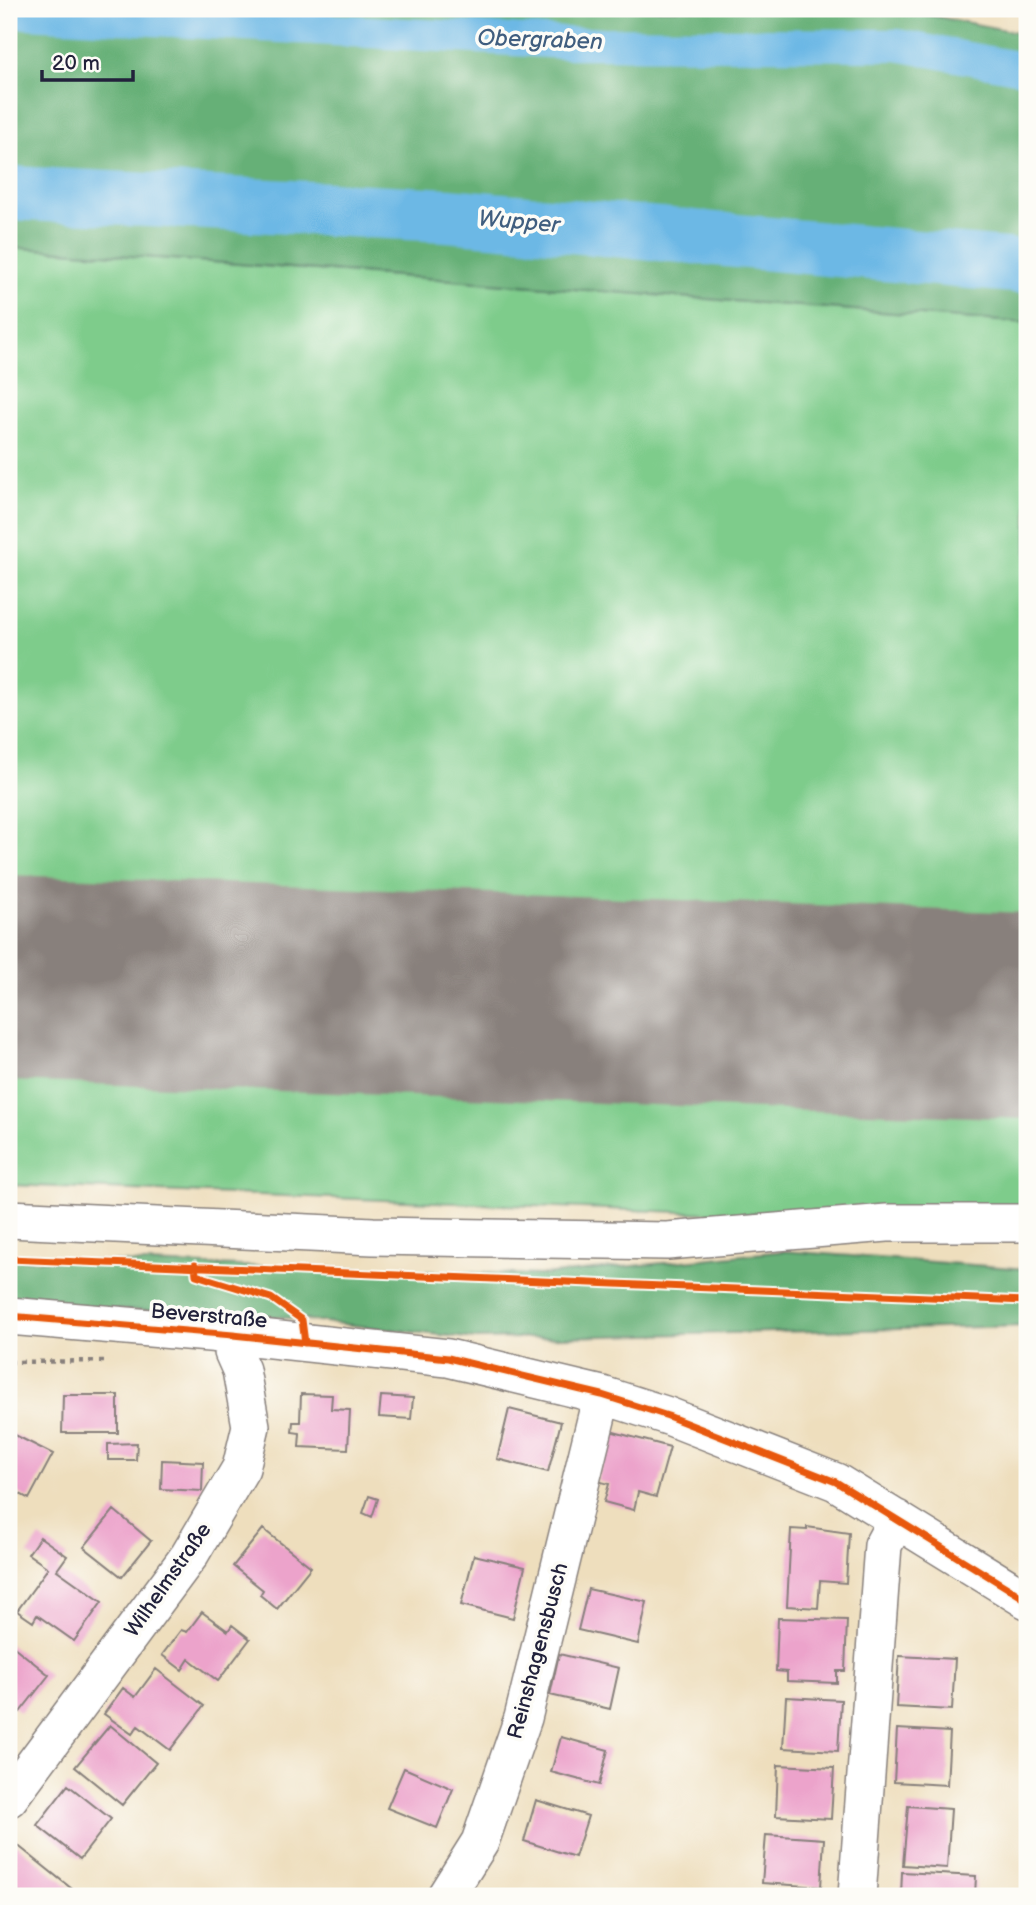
<svg xmlns="http://www.w3.org/2000/svg" width="1036" height="1905" font-family="'Balsamiq Sans',sans-serif">
	<style>
		.green { fill: #7ecc8b; stroke: #507763; stroke-width: 2 }
		.forest { fill: #66b077; stroke: #446959; stroke-width: 2 }
		.lines { fill: none; stroke-linecap: round; stroke-linejoin: round }
		.canal { stroke: #6cb8e5; stroke-width: 32 }
		.river { stroke: #6cb8e5; stroke-width: 54 }
		.runway { stroke: #88807c; stroke-width: 206 }
		.building { fill: #eca3cb }
		.minor-casing { stroke: #88807c; stroke-width: 40 }
		.path { stroke: #88807c; stroke-width: 4.5; stroke-dasharray: 5 5; stroke-linecap: butt }
		.minor { stroke: #fff; stroke-width: 37 }
		.cycleway-casing { stroke: #fdfcf7; stroke-width: 11 }
		.cycleway { stroke: #e8590c; stroke-width: 7 }
		.labels { text-anchor: middle; dominant-baseline: central; stroke-width: 7; stroke-linejoin: round; paint-order: stroke }
		.street-label { font-size: 21px; fill: #22223b; stroke: #fdfcf7 }
		.water-label { font-size: 23px; font-style: italic; fill: #405e7f; stroke: #fdfcf7 }
	</style>
	<rect width="100%" height="100%" fill="#fdfcf7"/>
	<filter id="ink" filterUnits="userSpaceOnUse"><feTurbulence type="fractalNoise" baseFrequency=".0143" numOctaves="2"/><feDisplacementMap in="SourceGraphic" scale="14" xChannelSelector="R" yChannelSelector="G"/><feConvolveMatrix kernelMatrix="1 2 1 2 8 2 1 2 1" color-interpolation-filters="sRGB"/></filter>
	<filter id="wash" filterUnits="userSpaceOnUse"><feTurbulence type="fractalNoise" baseFrequency=".00686" numOctaves="4" result="noise"/><feDisplacementMap in="SourceGraphic" scale="28" xChannelSelector="R" yChannelSelector="G"/><feGaussianBlur stdDeviation="1.57" result="paint"/><feColorMatrix in="noise" values="0 0 0 0 0 0 0 0 0 0 0 0 0 0 0 0 0 1.4 0 .05"/><feComposite in="paint" operator="in"/></filter>
	<g filter="url(#wash)">
		<rect width="100%" height="100%" fill="#eedebd"/>
		<path class="green" d="M9,247L1027,323V1214H729L9,1185Z"/>
		<path class="forest" d="M9,9H897L1027,34V323L9,247Z
			M784,1251L1027,1269V1326L476,1339L244,1313L9,1307V1259L543,1275Z"/>
		<g class="lines">
			<path class="canal" d="M9,12L567,43L897,45L1027,69"/>
			<path class="river" d="M9,193L448,215L1027,267"/>
			<path class="runway" d="M9,978L1027,1016"/>
		</g>
		<g id="blocks">
			<path class="building" d="M301,1394L332,1395L331,1409L350,1410L348,1449L299,1447L300,1433L292,1432L293,1422H300Z
				M63,1395H118V1433H62Z
				M381,1396L413,1398L411,1419L379,1417Z
				M509,1409L561,1422L548,1472L497,1459Z
				M610,1431L670,1447L656,1497L638,1492L634,1510L604,1502L609,1484L597,1481Z
				M9,1432L53,1454L29,1499L9,1488Z
				M137,1443L136,1460H108V1444Z
				M162,1460L203,1462L202,1491L161,1489Z
				M369,1496L378,1499L372,1517L363,1513Z
				M114,1510L151,1541L122,1577L84,1547Z
				M807,1527L849,1533L846,1583L820,1581L818,1608L787,1606L791,1529L807,1530Z
				M263,1529L311,1567L277,1609L260,1595L263,1590L233,1566Z
				M40,1537L67,1556L57,1570L102,1602L74,1641L37,1615L33,1622L17,1611L48,1568L28,1554Z
				M474,1555L525,1567L513,1618L461,1605Z
				M588,1589L647,1602L638,1644L578,1630Z
				M202,1612L228,1631L232,1625L250,1639L218,1681L189,1659L182,1670L162,1655L181,1630L187,1632Z
				M778,1618L847,1620L845,1671H837V1683L787,1681V1672L776,1671Z
				M9,1643L49,1675L20,1712L9,1703Z
				M559,1654L619,1668L610,1709L550,1695Z
				M899,1656L955,1659L952,1710L896,1707Z
				M156,1669L204,1706L170,1750L138,1726L132,1734L104,1714L123,1688L135,1697Z
				M786,1697L841,1700L838,1751L783,1748Z
				M110,1725L156,1763L122,1805L75,1767Z
				M897,1729L950,1732L947,1785L894,1782Z
				M561,1737L608,1750L599,1785L551,1772Z
				M778,1765L834,1768L831,1819L776,1816Z
				M404,1768L453,1789L437,1828L387,1808Z
				M68,1785L111,1819L80,1859L37,1825Z
				M536,1800L588,1816L575,1857L524,1841Z
				M908,1806L951,1809L947,1868L903,1865Z
				M766,1835L824,1839L821,1887L762,1883Z
				M16,1844L72,1889L66,1896H9V1853Z
				M902,1872L976,1876L975,1896H901Z"/>
		</g>
	</g>
	<g filter="url(#ink)">
		<use href="#blocks" fill-opacity="0" stroke="#88807c" stroke-width="2"/>
		<g class="lines">
			<g class="minor-casing">
				<path id="minor" d="M9,1219L373,1236L667,1241L887,1223H1027
					M9,1316L233,1335L448,1358L602,1395L668,1416L836,1482L1027,1600
					M9,1798L189,1556L241,1468L251,1426L241,1370L233,1352V1335
					M446,1896L480,1842L523,1718L602,1395
					M857,1896L883,1545L897,1519"/>
			</g>
			<path class="path" d="M9,1362L109,1361"/>
			<use href="#minor" class="minor"/>
			<g class="cycleway-casing">
				<path id="cycleway" d="M9,1259L1027,1301
					M195,1265L196,1275L271,1298L302,1320L305,1343
					M9,1316L233,1335L448,1358L602,1395L668,1416L836,1482L1027,1600"/>
			</g>
			<use href="#cycleway" class="cycleway"/>
		</g>
	</g>
	<g class="labels">
		<g class="street-label">
			<text transform="translate(209 1316) rotate(5)">Beverstraße</text>
			<text transform="translate(168 1580) rotate(-55)">Wilhelmstraße</text>
			<text transform="translate(538 1651) rotate(-75)">Reinshagensbusch</text>
		</g>
		<g class="water-label">
			<text transform="translate(540 40) rotate(2)">Obergraben</text>
			<text transform="translate(519 222) rotate(5)">Wupper</text>
		</g>
	</g>
	<rect width="1036" height="1905" fill="none" stroke="#fdfcf7" stroke-width="35"/>
	<path d="M42 70v10h91v-10" fill="none" stroke="#22223b" stroke-width="3.5"/>
	<text x="52" y="70" font-size="21" fill="#22223b" stroke="#fdfcf7" stroke-width="5" paint-order="stroke">20 m</text>
</svg>
